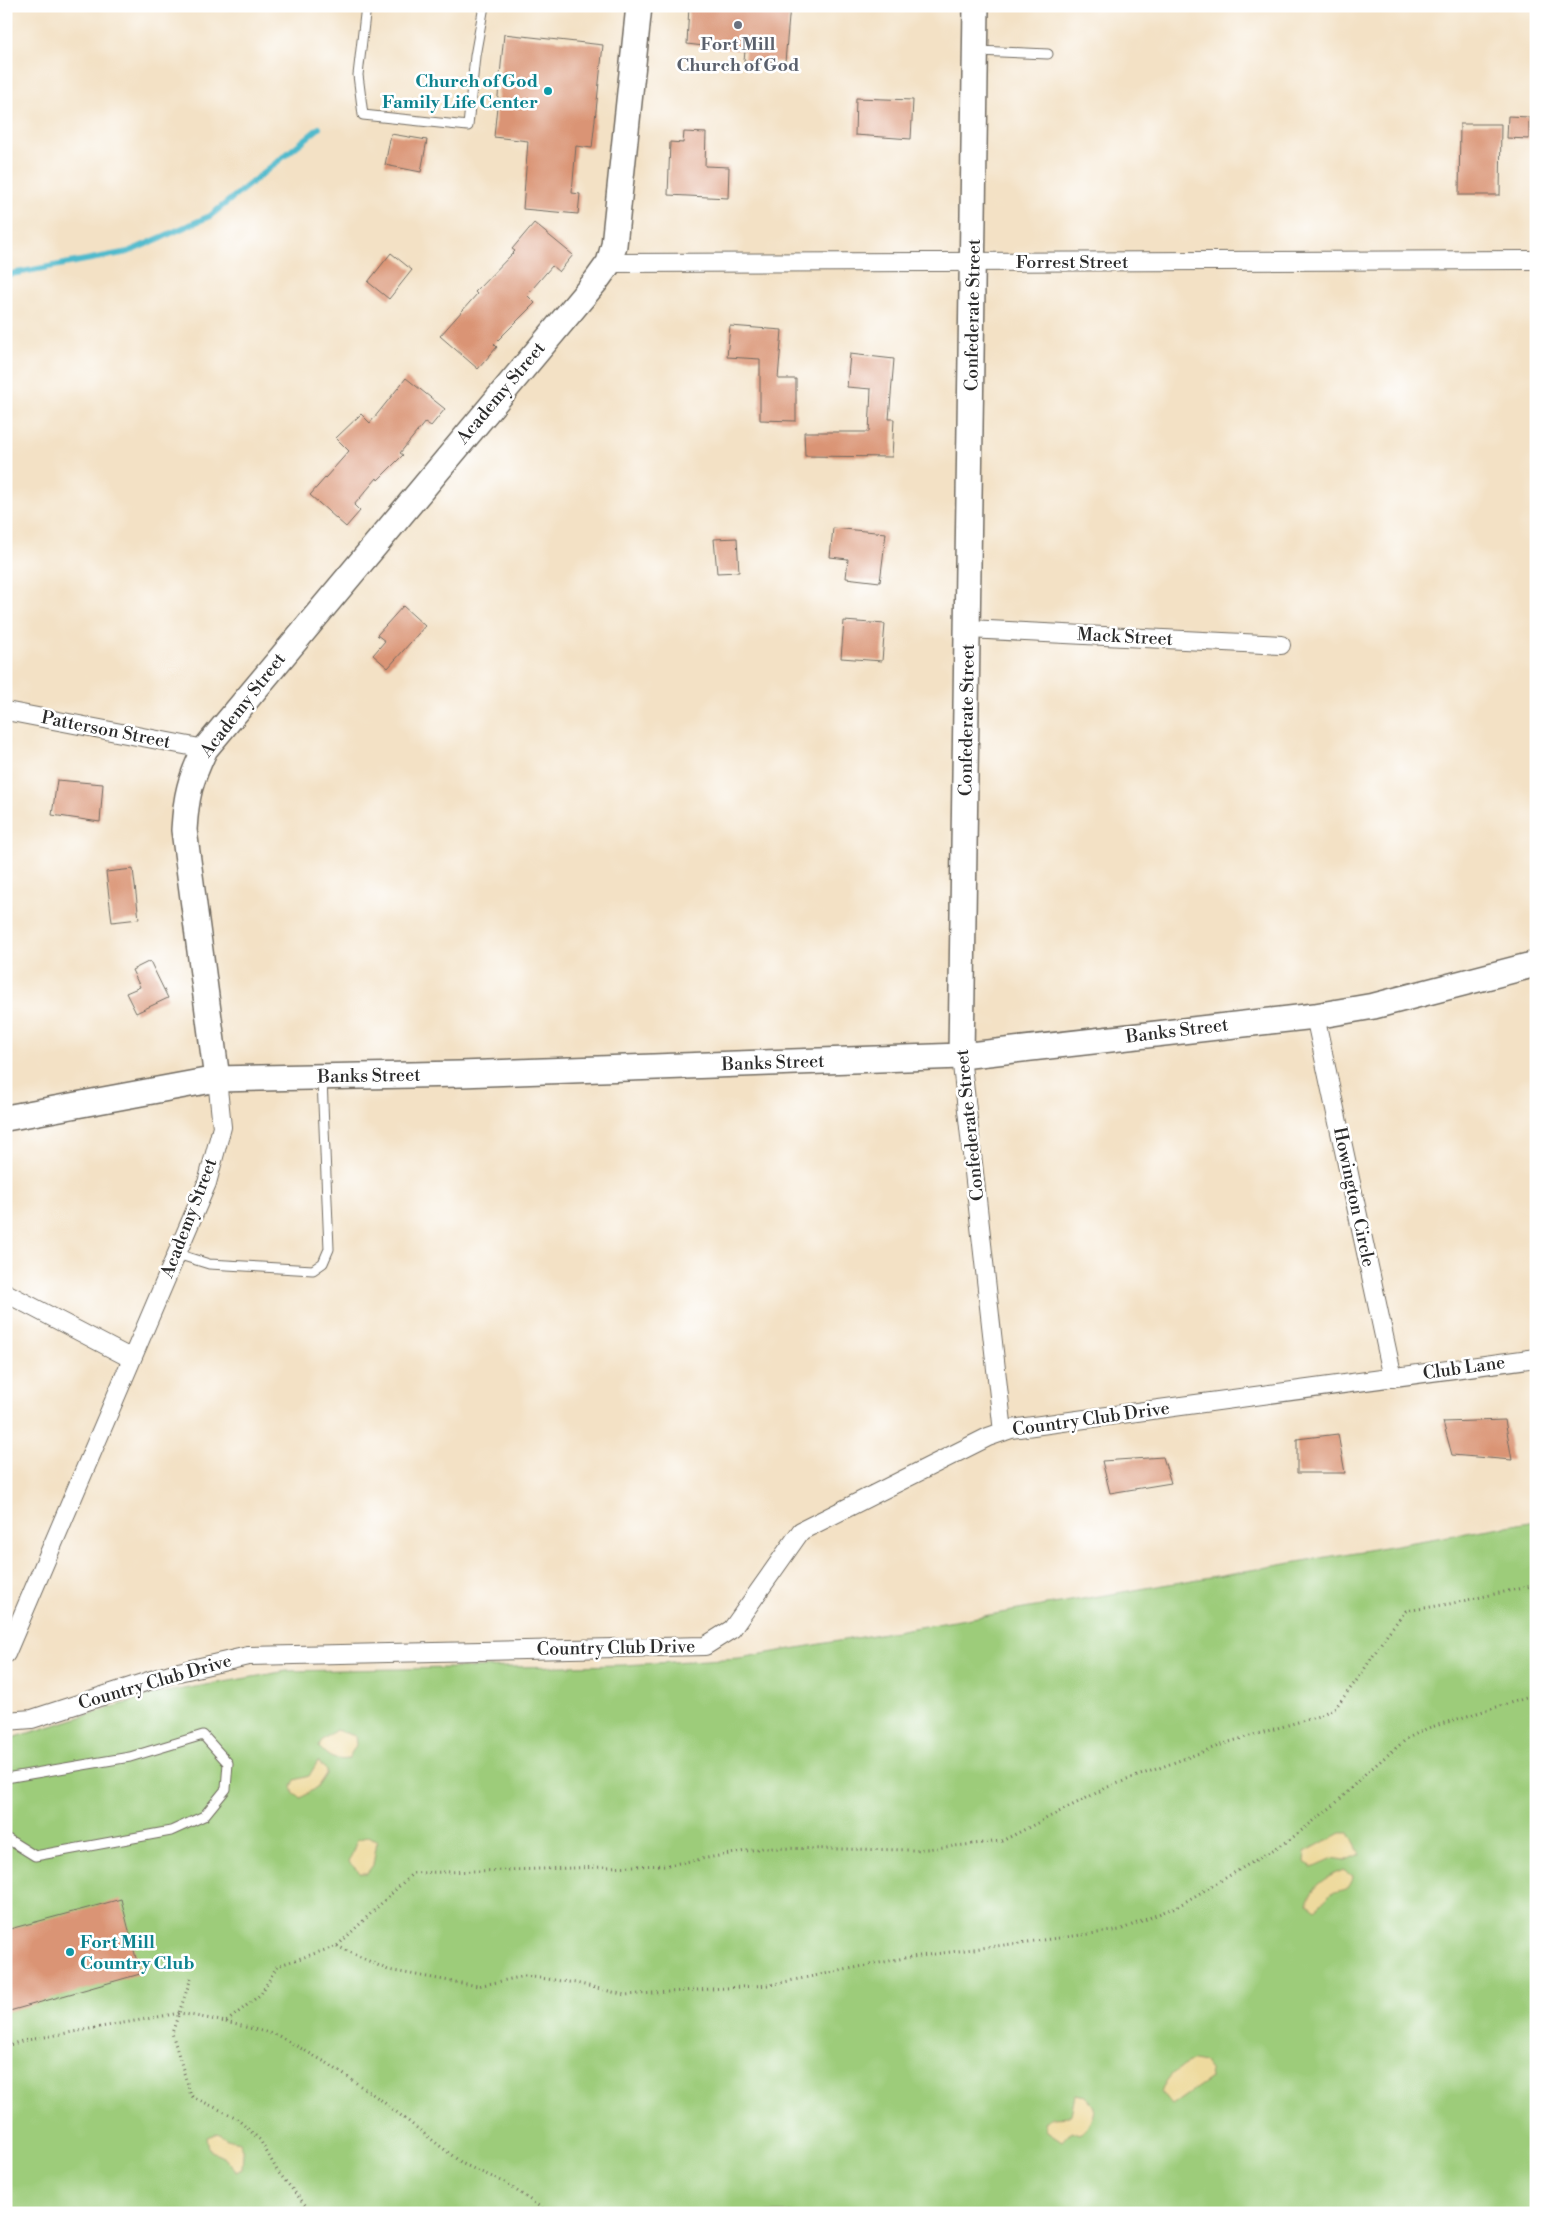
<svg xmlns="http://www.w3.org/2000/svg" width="1542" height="2219" font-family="'Libre Bodoni',serif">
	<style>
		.green { fill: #9dcc7a; stroke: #647c52 }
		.sand { fill: #eeda9e; stroke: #8c8264 }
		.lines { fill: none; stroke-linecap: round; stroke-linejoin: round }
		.stream { stroke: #4fbacc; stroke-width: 6 }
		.building { fill: #da9475 }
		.lane-casing { stroke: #716b61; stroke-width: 11 }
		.street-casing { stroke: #716b61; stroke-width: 20 }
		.secondary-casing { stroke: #716b61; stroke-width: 28 }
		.path { stroke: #716b61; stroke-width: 3; stroke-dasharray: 1 4; stroke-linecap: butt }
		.lane { stroke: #fff; stroke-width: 9 }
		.street { stroke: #fff; stroke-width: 18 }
		.secondary { stroke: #fff; stroke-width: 25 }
		.worship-dot { fill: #6b7280; stroke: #fff; stroke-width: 2 }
		.culture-dot { fill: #0f9aa8; stroke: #fff; stroke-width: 2 }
		.labels { text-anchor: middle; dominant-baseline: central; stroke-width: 5; stroke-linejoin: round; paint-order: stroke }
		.worship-label { font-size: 18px; font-weight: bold; fill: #5b616d; stroke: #fff }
		.culture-label { font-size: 18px; font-weight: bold; fill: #0d838f; stroke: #fff; text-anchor: end }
		.street-label { font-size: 18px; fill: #2b2b2b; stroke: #fff }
	</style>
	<rect width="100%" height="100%" fill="#fff"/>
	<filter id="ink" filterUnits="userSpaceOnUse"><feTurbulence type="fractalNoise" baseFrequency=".02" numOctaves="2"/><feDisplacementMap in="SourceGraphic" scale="10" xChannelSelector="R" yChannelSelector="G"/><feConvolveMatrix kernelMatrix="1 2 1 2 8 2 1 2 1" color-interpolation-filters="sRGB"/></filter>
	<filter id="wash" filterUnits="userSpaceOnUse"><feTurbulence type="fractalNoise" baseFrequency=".0096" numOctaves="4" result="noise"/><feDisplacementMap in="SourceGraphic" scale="20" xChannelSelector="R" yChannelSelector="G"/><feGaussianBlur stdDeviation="1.12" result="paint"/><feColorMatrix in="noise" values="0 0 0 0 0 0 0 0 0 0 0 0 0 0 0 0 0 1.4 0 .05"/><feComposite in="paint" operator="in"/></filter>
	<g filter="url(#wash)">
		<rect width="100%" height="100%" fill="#f3e1c5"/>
		<path class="green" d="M1536,1521V2213H6V1740L155,1694L287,1671L624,1665L739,1658Z"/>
		<path class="sand" d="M336,1730L355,1736L356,1745L348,1759C334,1761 328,1757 319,1747L322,1740Z
			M318,1761L326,1770V1774L318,1786L301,1798L294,1794L292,1786L295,1780L309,1776Z
			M1340,1833H1349L1360,1854L1344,1861L1331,1859L1313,1867L1304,1862L1305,1852Z
			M369,1836L377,1841L373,1865L367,1873H360L349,1862L357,1840Z
			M1344,1870L1353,1876C1351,1895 1339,1887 1330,1895C1325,1899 1321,1905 1315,1909L1307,1903C1311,1887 1329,1875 1344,1870Z
			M1193,2060L1204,2062L1210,2070L1211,2078L1172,2105L1161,2092C1167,2075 1178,2069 1193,2060Z
			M1075,2094L1086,2096L1094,2107C1094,2116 1088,2130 1079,2134L1071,2131L1062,2141L1047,2131L1044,2122L1052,2117L1071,2116Z
			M218,2133L227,2139L239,2142L243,2152L242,2169L236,2172L221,2155L209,2150L207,2137Z"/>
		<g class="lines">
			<path class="stream" d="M6,275L128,252L210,216L319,128"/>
		</g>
		<g id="blocks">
			<path class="building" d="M689,6H790L785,62L744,61L745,51L687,44Z
				M504,34L603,45L592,148L576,146L572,193L580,194L578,214L523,209L528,141L494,137Z
				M856,98L913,100L911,139L855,135Z
				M1508,116L1529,117V139L1507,138Z
				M1460,124H1501L1500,195H1459Z
				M684,132L706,133L705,166L729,167L728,198L668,195L670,142L683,143Z
				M391,134L427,140L421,172L385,165Z
				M534,223L573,255L559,272L552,266L527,295L535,303L494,344L497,347L478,369L440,336L477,294L475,292L515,251L512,249Z
				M391,253L412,270L389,299L368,282Z
				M730,326L782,330L778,379H796V421L760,420V359L727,357Z
				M850,354L894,359L889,419H894L892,457L805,456L804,432H869L871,389L847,387Z
				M406,378L445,409L431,426L425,422L400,453L403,455L378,480L377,478L354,505L360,511L346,527L310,495L349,451L336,438L361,414L370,423Z
				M833,528L886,533L880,582L846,578L848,559L830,557Z
				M737,538L739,572L717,573L714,539Z
				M403,606L425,626L388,668L373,655L385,641L377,635Z
				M844,621L885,624L882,661L841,658Z
				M57,780L103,784L100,822L52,815Z
				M133,869L139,919L112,922L106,872Z
				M150,961L168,998L136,1013L126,993L140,987L132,970Z
				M1505,1420L1512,1460L1452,1455L1443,1422Z
				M1338,1434L1345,1473H1297V1439Z
				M1163,1457L1171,1483L1110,1493L1102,1461Z
				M121,1899L140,1974L6,2012V1930Z"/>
		</g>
	</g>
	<g filter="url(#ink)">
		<use href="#blocks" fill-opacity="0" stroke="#716b61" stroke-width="1"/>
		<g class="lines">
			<g class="lane-casing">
				<path id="lane" d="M366,6L358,75L363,115L468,126L475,56L484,6
					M978,51L1048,54
					M177,1254L209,1264L313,1270L323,1263L329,1249L322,1079
					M6,1778L130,1757L203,1735L228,1763L226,1789L204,1816L171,1831L35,1856L6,1838"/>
			</g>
			<g class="street-casing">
				<path id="street" d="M609,263L1536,260
					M968,629L1281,645
					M6,711L205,749
					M1315,1016L1393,1378
					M961,1056L1003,1432
					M6,1293L132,1359
					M6,1654L207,1183L222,1127L217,1079
					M6,1721L32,1719L170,1674L248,1656L705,1646L732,1629L801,1531L988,1437L1011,1429L1536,1358"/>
			</g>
			<g class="secondary-casing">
				<path id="secondary" d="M961,1056L976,6
					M217,1079L184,830C186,796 190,780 205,749L596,281L609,263L614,245L639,6
					M6,1118L217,1079L461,1074L961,1056L1315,1016L1374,1006L1536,964"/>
			</g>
			<path class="path" d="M337,1946L388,1970L478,1986L525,1976L576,1983L625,1995L769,1985L904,1958L1120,1930L1178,1906L1288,1841L1334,1805L1366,1773L1408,1738L1428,1728L1536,1695
				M191,1978L172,2033L191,2096L235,2117L260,2140L278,2172L312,2213
				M226,2022L277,2035L327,2063L381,2100L463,2164L504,2182L549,2213
				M6,2046L22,2041L180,2013L226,2022L261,1994L277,1966L337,1946L413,1873L668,1865L763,1848L916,1850L1002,1841L1108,1787L1229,1742L1319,1716L1336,1707L1360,1676L1387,1634L1406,1611L1449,1604L1536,1585"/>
			<use href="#lane" class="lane"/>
			<use href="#street" class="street"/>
			<use href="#secondary" class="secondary"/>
		</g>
	</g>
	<circle class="worship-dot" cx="738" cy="25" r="5"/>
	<g class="culture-dot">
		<circle cx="548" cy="91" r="5"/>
		<circle cx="70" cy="1952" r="5"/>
	</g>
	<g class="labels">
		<g class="worship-label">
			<text x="738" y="44">Fort Mill<tspan x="738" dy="21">Church of God</tspan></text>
		</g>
		<g class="culture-label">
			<text x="538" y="81">Church of God<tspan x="538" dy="21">Family Life Center</tspan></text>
			<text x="80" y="1942" text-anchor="start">Fort Mill<tspan x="80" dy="21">Country Club</tspan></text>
		</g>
		<g class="street-label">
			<text x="1072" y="262">Forrest Street</text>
			<text transform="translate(973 315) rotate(-89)">Confederate Street</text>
			<text transform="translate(501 393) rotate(-50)">Academy Street</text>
			<text transform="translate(1125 637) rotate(3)">Mack Street</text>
			<text transform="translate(243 705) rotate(-52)">Academy Street</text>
			<text transform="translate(967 720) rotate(-89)">Confederate Street</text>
			<text transform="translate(106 730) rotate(11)">Patterson Street</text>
			<text transform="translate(1177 1031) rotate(-7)">Banks Street</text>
			<text transform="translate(773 1063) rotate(-2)">Banks Street</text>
			<text transform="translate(369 1076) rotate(-1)">Banks Street</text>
			<text transform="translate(970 1125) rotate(-96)">Confederate Street</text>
			<text transform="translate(1354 1197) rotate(78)">Howington Circle</text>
			<text transform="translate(189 1218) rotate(-69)">Academy Street</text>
			<text transform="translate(1464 1368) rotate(-8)">Club Lane</text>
			<text transform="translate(1091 1419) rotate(-8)">Country Club Drive</text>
			<text transform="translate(616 1648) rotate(-1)">Country Club Drive</text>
			<text transform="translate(155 1682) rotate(-16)">Country Club Drive</text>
		</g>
	</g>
	<rect width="1542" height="2219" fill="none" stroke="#fff" stroke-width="25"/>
</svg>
